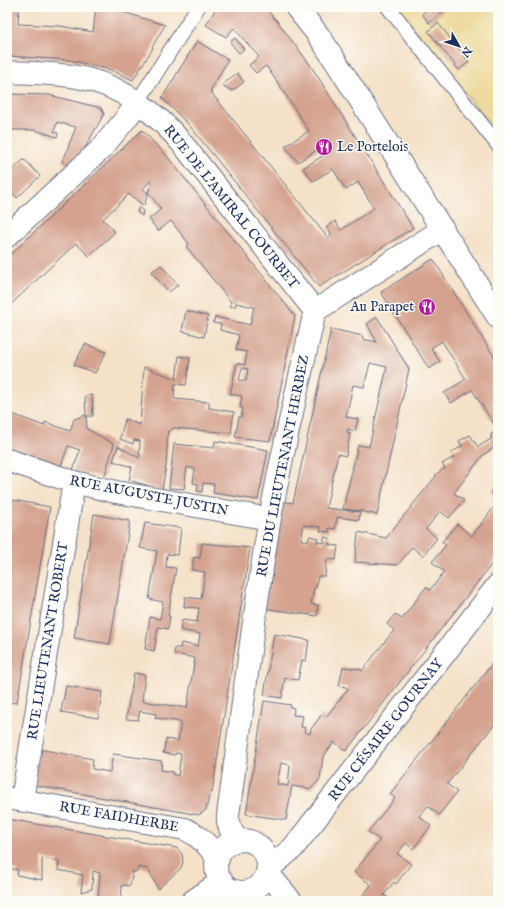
<svg xmlns="http://www.w3.org/2000/svg" width="505" height="908" font-family="'IM FELL English',serif">
	<style>
		.sand { fill: #eeda9e; stroke: #84847e }
		.building { fill: #d4a28e; fill-rule: evenodd }
		.lines { fill: none; stroke-linecap: round; stroke-linejoin: round }
		.lane-casing { stroke: #676d83; stroke-width: 16 }
		.street-casing { stroke: #676d83; stroke-width: 24 }
		.lane { stroke: #fff; stroke-width: 14 }
		.street { stroke: #fff; stroke-width: 22 }
		.labels { text-anchor: middle; dominant-baseline: central; stroke-width: 3; stroke-linejoin: round; paint-order: stroke }
		.poi-label { font-size: 14px; fill: #1b2f5e; stroke: #fdfcf7; text-anchor: start }
		.street-label { font-size: 14px; fill: #1b2f5e; stroke: #fdfcf7 }
	</style>
	<rect width="100%" height="100%" fill="#fdfcf7"/>
	<filter id="ink" filterUnits="userSpaceOnUse"><feTurbulence type="fractalNoise" baseFrequency=".025" numOctaves="2"/><feDisplacementMap in="SourceGraphic" scale="8" xChannelSelector="R" yChannelSelector="G"/><feConvolveMatrix kernelMatrix="1 2 1 2 8 2 1 2 1" color-interpolation-filters="sRGB"/></filter>
	<filter id="wash" filterUnits="userSpaceOnUse"><feTurbulence type="fractalNoise" baseFrequency=".012" numOctaves="4" result="noise"/><feDisplacementMap in="SourceGraphic" scale="16" xChannelSelector="R" yChannelSelector="G"/><feGaussianBlur stdDeviation="0.9" result="paint"/><feColorMatrix in="noise" values="0 0 0 0 0 0 0 0 0 0 0 0 0 0 0 0 0 1.4 0 .05"/><feComposite in="paint" operator="in"/></filter>
	<g filter="url(#wash)">
		<rect width="100%" height="100%" fill="#f4e1c7"/>
		<path class="sand" d="M397,7H498V135Z"/>
		<g id="blocks">
			<path class="building" d="M7,7H19L18,24L60,26L93,32L96,7H113V9L165,25L152,47L153,48L133,80L111,70L70,60L7,56Z
				M217,7H264L277,21L311,66L413,228L319,287L190,126L162,98L197,41L228,60L210,91L328,238L332,235L327,227L335,221L341,230L374,208L358,182L346,190L333,169L313,181L303,168L324,155L320,148L298,162L285,146L309,131L280,86L266,66L256,73L249,65L259,57L234,28L226,37L206,25Z
				M431,7H449L429,23L422,14Z
				M438,23L469,62L459,70L428,31Z
				M235,38L244,49L239,53L230,42Z
				M237,73L244,82L232,91L222,85Z
				M7,94L49,95L101,108L104,114L83,151L67,165L62,161L69,148L68,147L76,127L57,122L54,132L58,133L57,137L35,130H7Z
				M142,130L166,155L295,316L270,441L235,437L239,417H241L243,408L240,407L242,396L230,394L237,363L245,365L247,352L236,350L239,335L220,330L221,324L213,323L215,317L250,325L254,307L236,303L235,307L230,306L231,302L186,246L189,244L171,221L158,231L149,219L161,209L148,192L152,183L150,181L143,189L148,193L144,206L129,194L103,219L115,232L89,256L76,243L7,308V258ZM242,368L248,369L246,381L239,380Z
				M23,160L26,161L40,176L17,198L7,188V175Z
				M7,199L11,203L7,207Z
				M139,207L143,211L142,216L137,212Z
				M433,259L498,363V445L483,455L454,493L464,500L449,518L440,511L426,529L437,538L423,556L412,547L398,565L355,562L358,532L386,538L436,476L435,475L445,468L442,464L454,457L451,453L462,446L459,441L470,435L478,447L491,439V434L498,430L472,390L451,403L444,393L466,379L457,365L442,341L431,348L440,362L429,369L381,292Z
				M161,265L178,285L169,292L151,272Z
				M186,311L208,316L204,337L182,331Z
				M377,317L409,369L377,515L361,511L343,509L358,445L369,447L387,367L370,363L364,387L353,385L346,417L358,419L355,431L348,429L347,432L350,433L346,456L338,454L326,508L360,512L359,520L337,517L335,529L329,528V532L320,531L321,527L304,525L301,540L308,541L310,536L318,538L317,542L324,543V537L330,538L329,545L338,546L336,560L327,559L325,576H318L316,588H314L311,604L318,605L317,616L263,608L281,501L293,503L331,329L363,336L362,339L377,342L367,324Z
				M85,344L106,352L95,373L74,365Z
				M179,356L190,358L186,385L175,384L174,399L209,402V408L234,412L231,433L174,428L167,432H168L166,466L162,490L129,480L132,467L113,461L118,446L139,458L140,441L134,440L133,444L120,439L125,419L140,425L144,367L176,379Z
				M92,395L93,416H86L87,429L114,444L104,478L73,470L80,450L68,446L61,466L7,448V412L44,426L45,422L70,431L74,419L86,415L85,396Z
				M215,441L268,450L258,500L213,493L214,484L203,483L202,492L197,491L198,484L193,483L195,469L187,467L184,489L169,488L174,444L214,448Z
				M498,483V498L491,492Z
				M13,500L50,507L17,703L7,702V535Z
				M498,502V556L346,751L334,742L323,757L320,779L311,789L292,786L286,820L246,814L264,701L291,705L290,707L294,708L293,715L303,716L301,727L305,728L304,732L310,734L311,729L322,714L326,717L348,689L346,687L339,686L343,667L360,669L362,671L394,630L387,624L395,614L402,619L426,587L430,590L444,572L432,562L446,545L442,542L457,524L472,536ZM281,763L290,765L288,786L277,784Z
				M94,514L130,521L110,644L74,638Z
				M145,523L181,528L178,555L167,554L166,567L176,568L168,616H170L168,629L158,627L154,651L145,649L150,617L160,619L163,602L149,599L157,551L140,548Z
				M202,543L250,548L212,793L210,792L206,810L199,815L33,785L39,749L93,759L92,769L110,772L113,754L162,761L161,770L173,772L172,774L178,776L181,754L176,753L175,755L163,753L166,739L178,741L181,722L155,718L156,714L140,711L138,720L126,719L134,673L145,675L142,701L187,708L195,658L174,654L175,648H180L181,643L198,646L200,634L180,630L182,620L197,622L199,608L184,607L185,597L201,599L205,572L192,570L194,557L200,558Z
				M274,634L309,640L306,661L302,660L298,680L285,678L282,698L264,695Z
				M496,659L498,661V720L447,784L457,792L439,815L428,806L419,816L431,826L413,849L406,843L397,854L411,864L396,884L394,882L384,895L392,901H358L371,885L354,872L380,840L368,832L395,798L390,794Z
				M66,686L102,692L98,718L61,712Z
				M7,819L177,848L182,854L183,862L181,868L158,889L148,869L138,867L137,872L133,871L130,886L122,885L121,901H98L100,873L93,871L92,889L81,892L83,875L58,870L59,861L42,858V880L17,875L18,870L7,868Z"/>
		</g>
	</g>
	<g filter="url(#ink)">
		<use href="#blocks" fill-opacity="0" stroke="#676d83" stroke-width="1"/>
		<g class="lines">
			<g class="lane-casing">
				<path id="lane" d="M388,7L498,145
					M137,103L198,7"/>
			</g>
			<g class="street-casing">
				<path id="street" d="M296,7L319,36L336,62L498,317
					M7,72C30,73 54,73 77,77C120,84 159,114 185,147L315,311
					M7,236L101,149L128,116L137,103
					M7,460L74,482L116,492L270,519
					M7,798L185,829C200,836 209,846 218,859
					M22,800L74,482
					M216 866a26 26 0 1 1 52 0a26 26 0 1 1-52 0Z
					M239,841C232,833 227,826 228,815C242,716 253,616 270,518C283,449 299,380 315,311L443,229
					M268,869L293,848L498,585
					M267,872L291,901
					M193,901L222,881"/>
			</g>
			<use href="#lane" class="lane"/>
			<use href="#street" class="street"/>
		</g>
	</g>
	<defs>
		<g id="restaurant-disc" transform="scale(0.9)"><circle r="9.5" fill="#b5179e" stroke="#fdfcf7"/><path d="M-5-6h1v4h1v-4h1v4h1v-4h1v5L-1.5 .5V6h-2V.5L-5-1ZM5-6V6H3V1.5H1.5Q1.5-4 5-6Z" fill="#fff"/></g>
	</defs>
	<g fill-rule="evenodd">
		<use href="#restaurant-disc" x="324" y="147"/>
		<use href="#restaurant-disc" x="427" y="307"/>
	</g>
	<g class="labels">
		<g class="poi-label">
			<text x="337" y="147">Le Portelois</text>
			<text x="414" y="307" text-anchor="end">Au Parapet</text>
		</g>
		<g class="street-label">
			<text transform="translate(231 207) rotate(51)">RUE DE L'AMIRAL COURBET</text>
			<text transform="translate(283 466) rotate(-79)">RUE DU LIEUTENANT HERBEZ</text>
			<text transform="translate(149 496) rotate(11)">RUE AUGUSTE JUSTIN</text>
			<text transform="translate(48 641) rotate(-81)">RUE LIEUTENANT ROBERT</text>
			<text transform="translate(386 730) rotate(-52)">RUE CÉSAIRE GOURNAY</text>
			<text transform="translate(119 817) rotate(10)">RUE FAIDHERBE</text>
		</g>
	</g>
	<rect width="505" height="908" fill="none" stroke="#fdfcf7" stroke-width="24"/>
	<g transform="translate(459 46) rotate(129)" stroke="#fdfcf7" stroke-width="3" paint-order="stroke">
	<path d="M0-3L7 15L0 10L-7 15Z" fill="#1b2f5e"/>
	<text y="-6" font-size="11" font-weight="bold" text-anchor="middle" fill="#1b2f5e">N</text>
	</g>
</svg>
